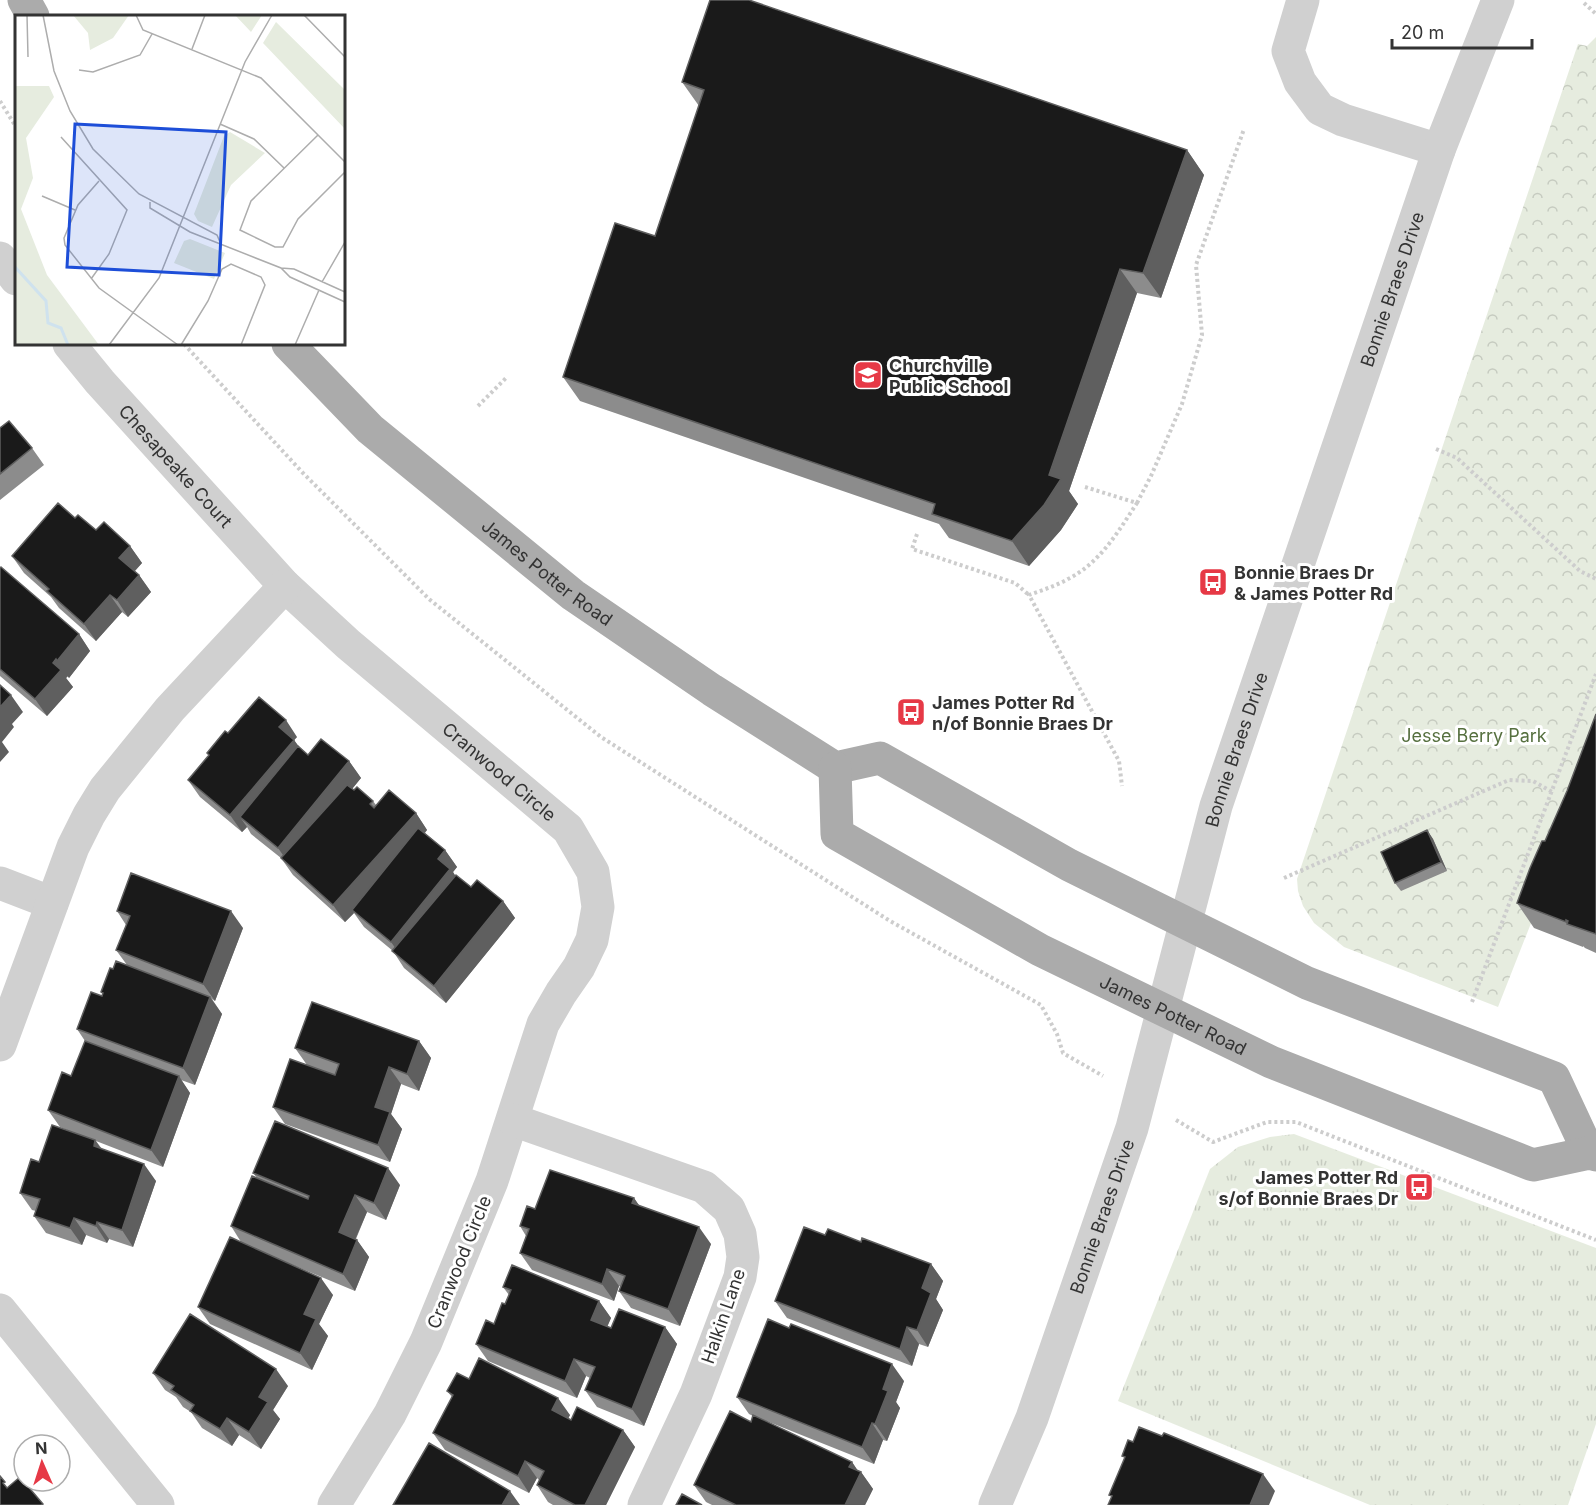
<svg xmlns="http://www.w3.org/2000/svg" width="1596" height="1505" font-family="Inter,sans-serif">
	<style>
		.grass { fill: url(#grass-tufts) }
		.park { fill: url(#park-crowns) }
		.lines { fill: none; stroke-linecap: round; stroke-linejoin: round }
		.path { stroke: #cdcdcd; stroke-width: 4; stroke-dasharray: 3 3; stroke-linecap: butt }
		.minor { stroke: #d0d0d0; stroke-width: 33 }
		.major { stroke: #ababab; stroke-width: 33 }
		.wall { fill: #8c8c8c }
		.shaded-wall { fill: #5f5f5f }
		.building { fill: #1a1a1a; stroke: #5f5f5f; stroke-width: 1.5 }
		.labels { text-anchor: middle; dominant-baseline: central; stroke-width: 6; stroke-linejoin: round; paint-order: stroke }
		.street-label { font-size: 18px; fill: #333; stroke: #fff }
		.poi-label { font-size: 18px; font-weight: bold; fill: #333; stroke: #fff; text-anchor: start }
		.park-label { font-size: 18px; fill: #56703f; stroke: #fff }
		.inset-river { fill: none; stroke: #cfe2ee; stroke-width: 3 }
		.inset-road { fill: none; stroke: #adadad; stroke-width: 1.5 }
		.view { fill: #1d4ed8; fill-opacity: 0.15; stroke: #1d4ed8; stroke-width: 3 }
		.inset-edge { fill: none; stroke: #333; stroke-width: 3 }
	</style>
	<defs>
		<pattern id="grass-tufts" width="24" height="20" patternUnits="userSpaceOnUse" patternTransform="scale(1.5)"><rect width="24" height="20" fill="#e6ecdf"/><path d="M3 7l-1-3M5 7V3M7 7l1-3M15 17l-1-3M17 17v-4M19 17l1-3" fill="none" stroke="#c6cbc0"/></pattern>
		<pattern id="park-crowns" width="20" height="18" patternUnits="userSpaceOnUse" patternTransform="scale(1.5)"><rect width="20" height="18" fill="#e6ecdf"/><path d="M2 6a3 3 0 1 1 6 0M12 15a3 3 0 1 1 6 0" fill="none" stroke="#c6cbc0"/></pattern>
	</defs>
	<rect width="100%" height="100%" fill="#fff"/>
	<path class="grass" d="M1294,1134L1596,1248V1424L1568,1505H1370L1118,1401L1210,1169L1238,1147L1270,1137Z"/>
	<path class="park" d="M1596,37V758L1498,1007L1344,947L1314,923L1303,906L1298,891L1297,879L1578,44L1587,46Z"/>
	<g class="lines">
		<path class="path" d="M1584,3L1596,14
			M0,101L16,127
			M184,344L302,472L429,599L601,737L890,921L1041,1005L1057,1034L1063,1053L1103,1076
			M478,406L506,378
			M1436,449L1457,458L1580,571L1596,579
			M1085,487L1137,503C1118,532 1100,563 1068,579C1056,586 1042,590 1029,595L1119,761L1122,786
			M1137,503L1151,476L1182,404L1202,335L1196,265L1244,129
			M917,534L912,549L1015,583L1029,595
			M1284,878L1509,780L1533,781L1552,792
			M1472,1002L1596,674
			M1176,1120L1213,1142L1267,1122H1296L1596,1240"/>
		<g class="minor">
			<path d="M1303,0L1288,51L1300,82L1320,109L1343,120L1439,150"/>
			<path d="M0,258L16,279"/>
			<path id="s1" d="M69,344L100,382L285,586L348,644L568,829L593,872L598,907L592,940L579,967L561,993L543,1024L492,1181L426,1342L390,1414L334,1505"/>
			<path d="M0,883L52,903"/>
			<path d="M0,1045L73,847L89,815L105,789L170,709L285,586"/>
			<path d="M513,1120L704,1187L729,1209L740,1234L743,1257L740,1277L696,1394L644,1505"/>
			<path d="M0,1310L158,1505"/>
			<path id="s2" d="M995,1505L1032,1418L1132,1128L1216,806L1439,150L1498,0"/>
		</g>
		<g class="major">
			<path d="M24,0L33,16"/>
			<path id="s3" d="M288,344L370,429L573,595L712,690L835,768L880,758L1069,865L1307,983L1554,1078L1589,1153"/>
			<path id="s4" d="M835,768L837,834L1040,950L1271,1062L1533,1165L1589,1153L1596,1155"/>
		</g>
	</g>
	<path class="wall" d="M682,82L1187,150L1204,175L1161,298L1137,293L1069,491L1078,504L1061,530L1029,566L949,538L939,524L580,401L563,377L655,236L699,106Z
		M0,428L32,448L44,465L0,500Z
		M75,518L96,530L130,546L142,563L135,571L139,575L151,592L128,617L122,612L96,641L59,608L51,597L24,573L12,556Z
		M0,568L79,634L90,651L69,678L68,676L66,678L73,687L47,716L0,676Z
		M1596,714V953L1585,948L1583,946V947L1534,928L1517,903L1545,841L1567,791Z
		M228,733L297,737L294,740L300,748L308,755L349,761L361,778L352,789L373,801L376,805L416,813L427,830L425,833L445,850L457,867L453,872L455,876L471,887L503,901L515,918L446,1003L404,968L393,951L364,927L354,913L345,922L293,875L281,858L251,834L247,827L242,832L200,797L188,780L209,755L207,753Z
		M1427,830L1433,839L1447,871L1401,891L1395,883Z
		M117,911L243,928L215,1001L212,999L222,1014L195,1085L181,1080L190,1093L163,1167L96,1141L102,1149L156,1181L133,1247L109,1239L107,1243L86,1235L82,1245L46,1233L34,1216L36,1211L32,1210L20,1193L39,1162L79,1135L60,1127L48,1110L71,1076L85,1041L77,1029L102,996L103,994L101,992L113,969L127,965L116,950L126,925Z
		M419,1041L431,1058L419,1091L401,1084L391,1114L402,1129L390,1162L285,1124L273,1107L307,1065L295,1048Z
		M253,1173L400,1185L386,1220L367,1212L356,1239L357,1240L369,1257L355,1291L276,1258L333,1295L319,1324L328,1336L312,1370L210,1324L198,1307L241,1242L231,1226L257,1178Z
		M634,1198L639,1206L711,1244L680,1326L631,1308L619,1291L621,1287L619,1286L614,1301L532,1270L520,1253L526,1236L520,1226L535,1209Z
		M825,1235L861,1242L931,1264L943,1281L936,1299L943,1310L928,1347L919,1344L912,1366L787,1318L775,1301Z
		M503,1287L599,1301L611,1318L607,1326L611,1328L665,1327L677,1344L644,1426L597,1407L585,1390L590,1378L586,1376L577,1398L488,1361L476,1344L494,1324L505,1304L509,1295Z
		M153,1373L288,1386L273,1410L280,1419L261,1449L239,1435L232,1446L202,1428L191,1412L183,1407L176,1397L165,1390Z
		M469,1379L570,1415L568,1418L571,1420L623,1430L635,1447L606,1505H553L548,1502L537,1485L539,1480L537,1478L529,1493L445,1450L433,1433L452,1397L447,1391Z
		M904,1381L896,1402L900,1408L887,1441L883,1440L874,1464L759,1418L852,1462L858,1471L861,1472L873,1489L865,1505H712L706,1502L694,1485L751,1422L753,1416L749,1414L737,1397Z"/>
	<path class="shaded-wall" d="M1187,150L1204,175L1161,298L1143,273Z
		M1120,269L1137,293L1069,491L1078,504L1061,530L1029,566L1012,541L1049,475Z
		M130,546L142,563L131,575L119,558Z
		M139,575L151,592L128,617L117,600Z
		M110,595L122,612L96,641L84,624Z
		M79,634L90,651L69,678L57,661Z
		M56,659L68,676L66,678L73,687L47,716L35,699L53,663Z
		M11,695L23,712L12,724L14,727L2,742L9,752L0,762V707Z
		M286,720L297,737L294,740L306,757L240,817L247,827L242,832L230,815L279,727Z
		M349,761L361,778L290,865L278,848Z
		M416,813L427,830L354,912L352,910L354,913L345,922L333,905Z
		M1427,830L1433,839L1447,871L1441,862Z
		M445,850L457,867L453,872L462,886L403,959L391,942L438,859Z
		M503,901L515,918L446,1003L434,986Z
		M231,911L243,928L215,1001L203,984Z
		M210,997L222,1014L195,1085L183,1068Z
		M419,1041L431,1058L419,1091L407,1074Z
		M389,1067L401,1084L391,1114L402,1129L390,1162L378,1145L375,1107Z
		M179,1076L190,1093L163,1167L151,1150Z
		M95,1140L107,1157L94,1146Z
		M144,1164L156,1181L133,1247L122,1230Z
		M388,1168L400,1185L386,1220L374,1203Z
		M355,1195L367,1212L351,1249L339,1232Z
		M634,1198L646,1215L632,1203Z
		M74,1218L86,1235L82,1245L70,1228Z
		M97,1222L109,1239L107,1243L96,1226Z
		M699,1227L711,1244L680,1326L668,1309Z
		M357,1240L369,1257L355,1291L343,1274Z
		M931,1264L943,1281L936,1299L943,1310L928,1347L917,1330L922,1288Z
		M607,1269L619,1286L614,1301L602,1284Z
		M321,1278L333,1295L319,1324L328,1336L312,1370L300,1353L304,1314Z
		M599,1301L611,1318L603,1337L591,1320Z
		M665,1327L677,1344L644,1426L632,1409Z
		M907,1327L919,1344L912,1366L900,1349Z
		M574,1359L586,1376L577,1398L565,1381Z
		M892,1364L904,1381L896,1402L900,1408L887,1441L875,1424L883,1389Z
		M276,1369L288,1386L273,1410L280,1419L261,1449L249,1432L259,1397Z
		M558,1398L570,1415L564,1427L552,1410Z
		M227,1418L239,1435L232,1446L220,1429Z
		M872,1423L883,1440L874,1464L862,1447Z
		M623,1430L635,1447L606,1505H585Z
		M525,1461L537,1478L529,1493L518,1476Z
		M852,1462L860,1474L861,1472L873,1489L865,1505H845L849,1467Z
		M1263,1474L1275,1491L1269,1505H1250Z
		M510,1491L520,1505H502Z"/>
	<path class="building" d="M710,0H749L1187,150L1143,273L1120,269L1049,475L1061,479L1044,505L1012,541L932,514L935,504L563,377L615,223L655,236L704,90L682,82Z
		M9,421L32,448L0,474V428Z
		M58,503L75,518L78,515L96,530L104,522L130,546L119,558L139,575L117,600L110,595L84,624L47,591L49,589L12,556Z
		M1,567L79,634L57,661L56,659L53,663L61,670L35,699L0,669V568Z
		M0,685L11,695L0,707Z
		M259,697L286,720L279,727L294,740L230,815L188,780L209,755L207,753L225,731L228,733Z
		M1596,714V934L1567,924L1568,921L1566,920V922L1517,903L1530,868L1542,841H1545L1567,791Z
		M321,739L349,761L278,848L240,817L298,746L308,755Z
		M347,785L354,790L357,787L373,801L370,804L374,808L389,790L416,813L333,905L281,858Z
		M418,828L445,850L438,859L450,869L391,942L352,910Z
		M1427,830L1441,862L1395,883L1381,852Z
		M131,873L231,911L203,984L116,950L130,916L117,911Z
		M456,875L471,887L477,880L503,901L434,986L392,951Z
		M116,961L210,997L183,1068L77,1029L91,992L102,996L103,993L101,992L110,968L113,969Z
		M312,1002L419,1041L407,1074L389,1067L375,1107L390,1112L378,1145L273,1107L290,1059L335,1075L339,1064L295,1048Z
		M85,1041L179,1076L151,1150L48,1110L62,1072L71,1076Z
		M275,1121L388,1168L374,1203L355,1195L339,1232L357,1240L343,1274L231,1226L252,1176L308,1199L309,1196L253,1173Z
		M52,1125L95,1140L94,1146L144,1164L122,1230L97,1222L96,1226L74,1218L70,1228L34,1216L40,1199L20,1193L31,1159L39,1162Z
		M550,1170L634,1198L632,1203L699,1227L668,1309L619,1291L625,1276L607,1269L602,1284L520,1253L529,1229L520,1226L527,1206L535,1209Z
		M804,1227L825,1235L828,1229L861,1242L862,1238L931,1264L922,1288L931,1293L917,1330L907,1327L900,1349L775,1301Z
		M230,1237L321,1278L304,1314L316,1319L300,1353L198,1307Z
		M512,1265L599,1301L591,1320L611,1328L619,1309L665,1327L632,1409L585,1390L595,1367L574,1359L565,1381L476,1344L486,1320L494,1324L502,1303L505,1304L511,1290L503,1287Z
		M190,1314L276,1369L259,1397L268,1402L249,1432L227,1418L220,1429L190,1411L194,1405L171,1390L174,1386L153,1373Z
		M768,1319L789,1328L791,1324L892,1364L883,1389L888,1391L875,1424L872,1423L862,1447L737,1397Z
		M479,1358L558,1398L552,1410L571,1420L577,1407L623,1430L585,1505H575L537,1485L544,1471L525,1461L518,1476L433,1433L453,1395L447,1391L457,1373L469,1379Z
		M730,1411L751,1422L753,1415L852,1462L849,1467L861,1472L845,1505H736L694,1485Z
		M1139,1427L1162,1436L1164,1433L1263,1474L1250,1505H1108L1112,1496L1109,1495L1125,1457L1122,1456L1128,1440L1133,1442Z
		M429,1443L510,1491L502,1505H393Z
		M0,1476L5,1482L3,1483L7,1488L20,1477L43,1504L41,1505H0Z
		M682,1494L702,1505H676Z"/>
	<defs>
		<g id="school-square" transform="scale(1.5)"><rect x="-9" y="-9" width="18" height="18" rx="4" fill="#e63946" stroke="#fff"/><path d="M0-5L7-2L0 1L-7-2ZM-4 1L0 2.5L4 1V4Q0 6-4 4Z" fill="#fff"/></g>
		<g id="bus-square" transform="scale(1.5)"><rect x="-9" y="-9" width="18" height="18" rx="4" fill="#e63946" stroke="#fff"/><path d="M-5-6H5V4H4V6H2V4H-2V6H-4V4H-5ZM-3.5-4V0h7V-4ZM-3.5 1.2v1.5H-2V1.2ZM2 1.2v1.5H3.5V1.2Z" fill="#fff"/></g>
	</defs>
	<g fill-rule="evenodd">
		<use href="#school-square" x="868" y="375"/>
		<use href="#bus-square" x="1213" y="582"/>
		<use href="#bus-square" x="911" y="712"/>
		<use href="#bus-square" x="1419" y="1187"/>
	</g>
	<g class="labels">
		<g class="street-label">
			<text stroke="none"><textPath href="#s2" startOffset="1280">Bonnie Braes Drive</textPath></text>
			<text stroke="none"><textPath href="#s1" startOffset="162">Chesapeake Court</textPath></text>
			<text stroke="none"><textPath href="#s3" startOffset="346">James Potter Road</textPath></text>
			<text stroke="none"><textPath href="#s2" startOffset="794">Bonnie Braes Drive</textPath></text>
			<text stroke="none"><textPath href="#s1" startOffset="608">Cranwood Circle</textPath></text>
			<text stroke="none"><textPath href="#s4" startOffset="448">James Potter Road</textPath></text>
			<text stroke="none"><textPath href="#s2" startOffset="308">Bonnie Braes Drive</textPath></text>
			<text transform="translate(459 1262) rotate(-68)">Cranwood Circle</text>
			<text transform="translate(723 1316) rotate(-71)">Halkin Lane</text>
		</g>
		<g class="poi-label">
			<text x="889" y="365">Churchville<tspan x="889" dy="21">Public School</tspan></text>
			<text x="1234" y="572">Bonnie Braes Dr<tspan x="1234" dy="21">&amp; James Potter Rd</tspan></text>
			<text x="932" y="702">James Potter Rd<tspan x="932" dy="21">n/of Bonnie Braes Dr</tspan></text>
			<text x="1398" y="1177" text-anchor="end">James Potter Rd<tspan x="1398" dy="21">s/of Bonnie Braes Dr</tspan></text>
		</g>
		<g class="park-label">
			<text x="1474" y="735">Jesse Berry Park</text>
		</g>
	</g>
	<g transform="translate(15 15)">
		<rect width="330" height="330" fill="#fff"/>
		<path d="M220,0H247L236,17ZM261,7L330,75V114L248,28ZM175,224L210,238L199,264L159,248L169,226Z" fill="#e6ecdf"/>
		<path d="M58,0H114L98,23L75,35L73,18ZM0,71H34L39,82L11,123L18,163L6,194L32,260L84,330H0Z" fill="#e6ecdf"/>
		<path d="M215,117L250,138L216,170L197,212L183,206L179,199L209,121Z" fill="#e6ecdf"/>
		<path class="inset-river" d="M0,252L31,286L33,308L46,313L53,330"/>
		<path class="inset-road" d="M12,0L13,42M28,0L39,56L55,96L78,134L124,179L202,220L205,227M121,0L128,15L246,63L330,147M289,0L330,42M177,34L190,0M64,55L78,57L125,40L137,19M205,109L239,124L269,153M303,120L236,186L225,215L260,232H268L283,204L330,157M46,122L112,195L94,239L76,264M84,166L63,190L49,223L50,230L84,273L163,330M27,181L60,195M135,187V193L175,217L266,253L275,262L330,287M266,253L279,254L330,277M307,267L330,227M94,330L144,263L230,47L257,0M166,330L193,286L207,254L216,249L246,262L250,270L226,330M280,330L304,275"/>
		<path class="view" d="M60,109L211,117L204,260L52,252Z"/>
		<rect width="330" height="330" class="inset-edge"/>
	</g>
	<g transform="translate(42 1463) rotate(357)"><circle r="28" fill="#ffffff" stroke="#adadad" stroke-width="1.5"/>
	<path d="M0-4.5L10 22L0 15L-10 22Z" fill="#e63946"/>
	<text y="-9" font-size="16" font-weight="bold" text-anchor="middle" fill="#333333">N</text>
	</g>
	<path d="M1392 39v9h140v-9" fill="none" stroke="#333333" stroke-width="3"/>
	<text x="1401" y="39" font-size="18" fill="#333333" stroke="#ffffff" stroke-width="4.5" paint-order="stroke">20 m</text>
</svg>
